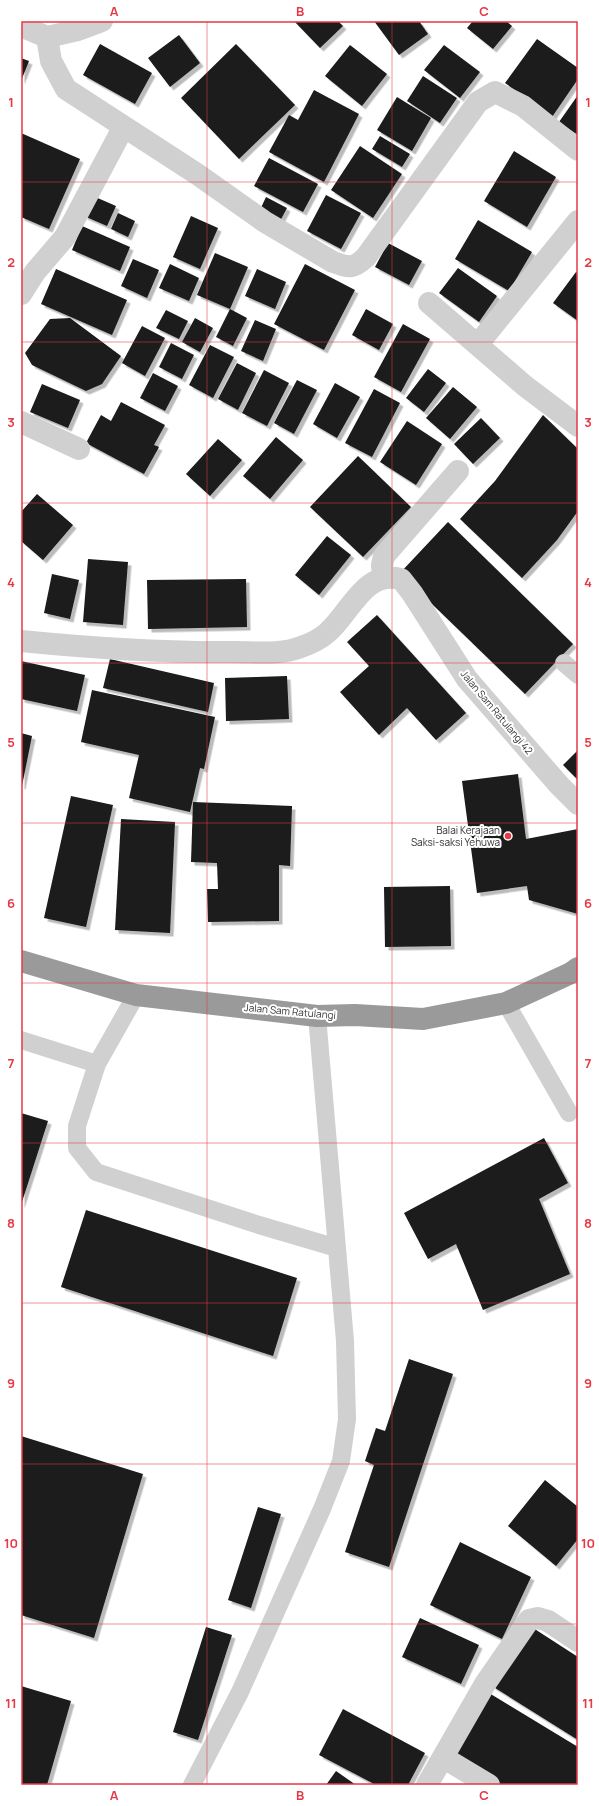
<svg xmlns="http://www.w3.org/2000/svg" width="599" height="1806" font-family="Manrope,sans-serif">
	<style>
		.building { fill: #1a1a1a; filter: url(#shadow) }
		.lines { fill: none; stroke-linecap: round; stroke-linejoin: round }
		.lane { stroke: #d0d0d0; stroke-width: 18 }
		.street { stroke: #d0d0d0; stroke-width: 22 }
		.highway { stroke: #9a9a9a; stroke-width: 22 }
		.grid { fill: none; stroke: #e63946; stroke-width: 1; stroke-opacity: 0.55 }
		.poi-dot { fill: #e63946; stroke: #fff; stroke-width: 1.5 }
		.labels { text-anchor: middle; dominant-baseline: central; stroke-width: 4; stroke-linejoin: round; paint-order: stroke }
		.street-label { font-size: 10px; fill: #333; stroke: #fff }
		.poi-label { font-size: 10px; fill: #333; stroke: #fff; text-anchor: end }
		.neatline { fill: none; stroke: #e63946; stroke-width: 1.5 }
		.grid-label { font-size: 13px; text-anchor: middle; font-weight: bold; fill: #e63946 }
	</style>
	<defs>
		<filter id="shadow"><feDropShadow dx="3.5" dy="3.5" stdDeviation="0" flood-color="#0004"/></filter>
	</defs>
	<rect width="100%" height="100%" fill="#fff"/>
	<path class="building" d="M294,21H338L343,26L320,48Z
		M374,21H419L428,34L399,55Z
		M473,21H506L512,26L493,49L467,28Z
		M179,35L200,63L170,87L148,58Z
		M537,39L578,68V79L552,117L505,83Z
		M100,44L152,73L135,104L83,75Z
		M236,44L295,105L239,159L181,98Z
		M350,45L387,74L362,106L325,76Z
		M444,45L480,72L460,98L424,70Z
		M21,58L29,61L21,81Z
		M423,76L457,98L440,123L407,101Z
		M314,90L359,114L324,182L269,152L289,115L298,120Z
		M578,95V135L559,122Z
		M397,97L431,118L412,151L377,130Z
		M21,133L80,159L49,229L21,217Z
		M380,136L410,154L402,167L372,149Z
		M360,146L402,174L373,218L331,190Z
		M514,151L556,177L527,227L484,201Z
		M269,158L318,184L303,212L254,186Z
		M326,195L361,213L341,249L307,231Z
		M93,196L116,206L107,226L84,216Z
		M266,197L287,208L279,223L259,212Z
		M118,213L135,221L128,237L111,229Z
		M191,216L218,228L200,269L173,257Z
		M478,220L532,252L509,291L455,259Z
		M82,226L130,247L120,271L72,250Z
		M388,243L422,261L409,285L375,267Z
		M215,253L248,267L230,309L197,295Z
		M133,259L159,270L147,298L121,286Z
		M170,264L199,278L189,301L159,288Z
		M305,264L355,290L324,350L274,324Z
		M458,268L497,296L479,322L439,293Z
		M56,269L127,300L112,335L41,304Z
		M257,269L286,282L275,309L245,296Z
		M576,272L578,273V321L553,303Z
		M230,309L247,318L233,346L216,337Z
		M366,309L393,324L379,350L352,335Z
		M166,310L188,321L179,339L156,328Z
		M70,318L121,356L102,384L86,391L32,365L25,353L50,319Z
		M195,318L213,328L200,352L182,342Z
		M255,320L276,329L263,361L241,351Z
		M403,324L430,339L401,392L374,377Z
		M142,326L165,338L145,376L122,363Z
		M171,343L194,355L182,379L159,367Z
		M210,345L234,357L213,398L189,385Z
		M237,363L256,373L238,410L218,399Z
		M428,369L446,383L424,412L406,398Z
		M264,370L289,383L267,426L242,413Z
		M153,373L178,386L165,411L140,398Z
		M297,380L317,390L294,434L274,423Z
		M335,383L360,397L337,438L313,424Z
		M42,384L80,400L68,428L30,412Z
		M453,387L477,407L450,439L426,418Z
		M374,389L400,403L372,457L345,443Z
		M121,402L165,425L154,445L159,447L144,474L86,443L101,415L111,421Z
		M543,415L578,449V511L557,540L522,578L460,519L495,481Z
		M481,418L500,438L473,464L454,444Z
		M407,421L442,444L416,485L380,462Z
		M276,437L303,460L270,499L243,476Z
		M218,439L242,460L210,496L186,474Z
		M358,456L411,507L363,557L310,507Z
		M37,494L73,525L43,560L21,541V512Z
		M448,522L573,644L525,694L400,573Z
		M327,536L351,555L319,595L295,575Z
		M88,559L128,562L123,625L83,622Z
		M52,574L79,580L70,619L44,613Z
		M246,579L247,627L148,629L147,580Z
		M377,615L466,713L436,740L407,708L379,735L340,692L369,666L347,642Z
		M110,659L214,683L208,712L103,688Z
		M21,661L85,675L77,711L21,699Z
		M287,676L289,719L226,721L225,678Z
		M92,690L215,717L204,769L200,768L190,812L129,798L139,755L81,742Z
		M21,733L32,736L22,786H21Z
		M578,750V780L563,765Z
		M518,774L526,839L578,829V914L529,900L527,886L477,893L462,781Z
		M71,796L113,805L86,927L44,918Z
		M193,802L292,806L290,866L279,865V921L208,922L207,889H218L217,863L191,862Z
		M121,819L175,822L170,933L115,930Z
		M450,886L451,946L385,947L384,887Z
		M21,1113L48,1121L21,1205Z
		M544,1138L568,1183L539,1199L570,1274L483,1310L456,1244L428,1259L404,1213Z
		M86,1210L297,1278L273,1356L61,1287Z
		M409,1359L453,1374L389,1567L345,1552L374,1465L365,1461L376,1428L385,1431Z
		M21,1436L143,1474L94,1638L21,1615Z
		M545,1480L578,1507V1539L556,1566L508,1526Z
		M258,1507L281,1514L251,1608L228,1600Z
		M460,1542L531,1577L502,1639L430,1605Z
		M420,1618L479,1645L461,1684L402,1657Z
		M530,1626L578,1657V1740L492,1686Z
		M206,1627L232,1635L198,1740L173,1732Z
		M21,1686L71,1701L47,1785H21Z
		M489,1693L578,1747V1785H502L452,1755Z
		M343,1709L425,1753L408,1785H376L319,1755Z
		M336,1771L356,1785H326Z"/>
	<g class="lines">
		<path class="lane" d="M564,663L578,675
			M136,995L97,1064L77,1126V1148L96,1172L259,1225L337,1248
			M506,1003L569,1113
			M21,1040L97,1064
			M192,1785L240,1692L322,1509L341,1461L347,1419L345,1341L317,1016"/>
		<path class="street" d="M21,26L47,37L78,30L102,21
			M47,37L51,61L66,89L197,174L265,222L333,262C350,268 353,269 366,257L478,102L495,92L523,106L578,150
			M21,294L35,272L65,237L123,128
			M429,303L525,386L578,426
			M478,344L578,221
			M21,422L79,449
			M383,578L382,565L384,556L458,471
			M21,641C92,648 164,653 235,652C257,652 281,655 301,647C310,644 320,639 327,633C350,614 364,569 401,579L412,593L467,679L559,785L578,804
			M444,1758L489,1785
			M427,1785L485,1684L529,1620L538,1618L548,1621L578,1641"/>
		<path class="highway" d="M21,961L136,995L317,1016L355,1015L423,1019L506,1003L571,973L578,968"/>
	</g>
	<path class="grid" d="M207,21V1785M392,21V1785M21,182H578M21,342H578M21,503H578M21,663H578M21,823H578M21,983H578M21,1143H578M21,1303H578M21,1464H578M21,1624H578"/>
	<circle class="poi-dot" cx="508" cy="836" r="4"/>
	<g class="labels">
		<g class="street-label">
			<text transform="translate(497 712) rotate(50)">Jalan Sam Ratulangi 42</text>
			<text transform="translate(290 1011) rotate(5)">Jalan Sam Ratulangi</text>
		</g>
		<g class="poi-label">
			<text x="500" y="830">Balai Kerajaan<tspan x="500" dy="12">Saksi-saksi Yehuwa</tspan></text>
		</g>
	</g>
	<rect width="599" height="1806" fill="none" stroke="#ffffff" stroke-width="44"/>
	<rect x="22" y="22" width="555" height="1762" class="neatline"/>
	<g class="grid-label">
		<text x="114" y="16">A</text>
		<text x="300" y="16">B</text>
		<text x="484" y="16">C</text>
		<text x="11" y="107">1</text>
		<text x="588" y="107">1</text>
		<text x="11" y="267">2</text>
		<text x="588" y="267">2</text>
		<text x="11" y="427">3</text>
		<text x="588" y="427">3</text>
		<text x="11" y="587">4</text>
		<text x="588" y="587">4</text>
		<text x="11" y="747">5</text>
		<text x="588" y="747">5</text>
		<text x="11" y="908">6</text>
		<text x="588" y="908">6</text>
		<text x="11" y="1068">7</text>
		<text x="588" y="1068">7</text>
		<text x="11" y="1228">8</text>
		<text x="588" y="1228">8</text>
		<text x="11" y="1388">9</text>
		<text x="588" y="1388">9</text>
		<text x="11" y="1548">10</text>
		<text x="588" y="1548">10</text>
		<text x="11" y="1708">11</text>
		<text x="588" y="1708">11</text>
		<text x="114" y="1800">A</text>
		<text x="300" y="1800">B</text>
		<text x="484" y="1800">C</text>
	</g>
</svg>
